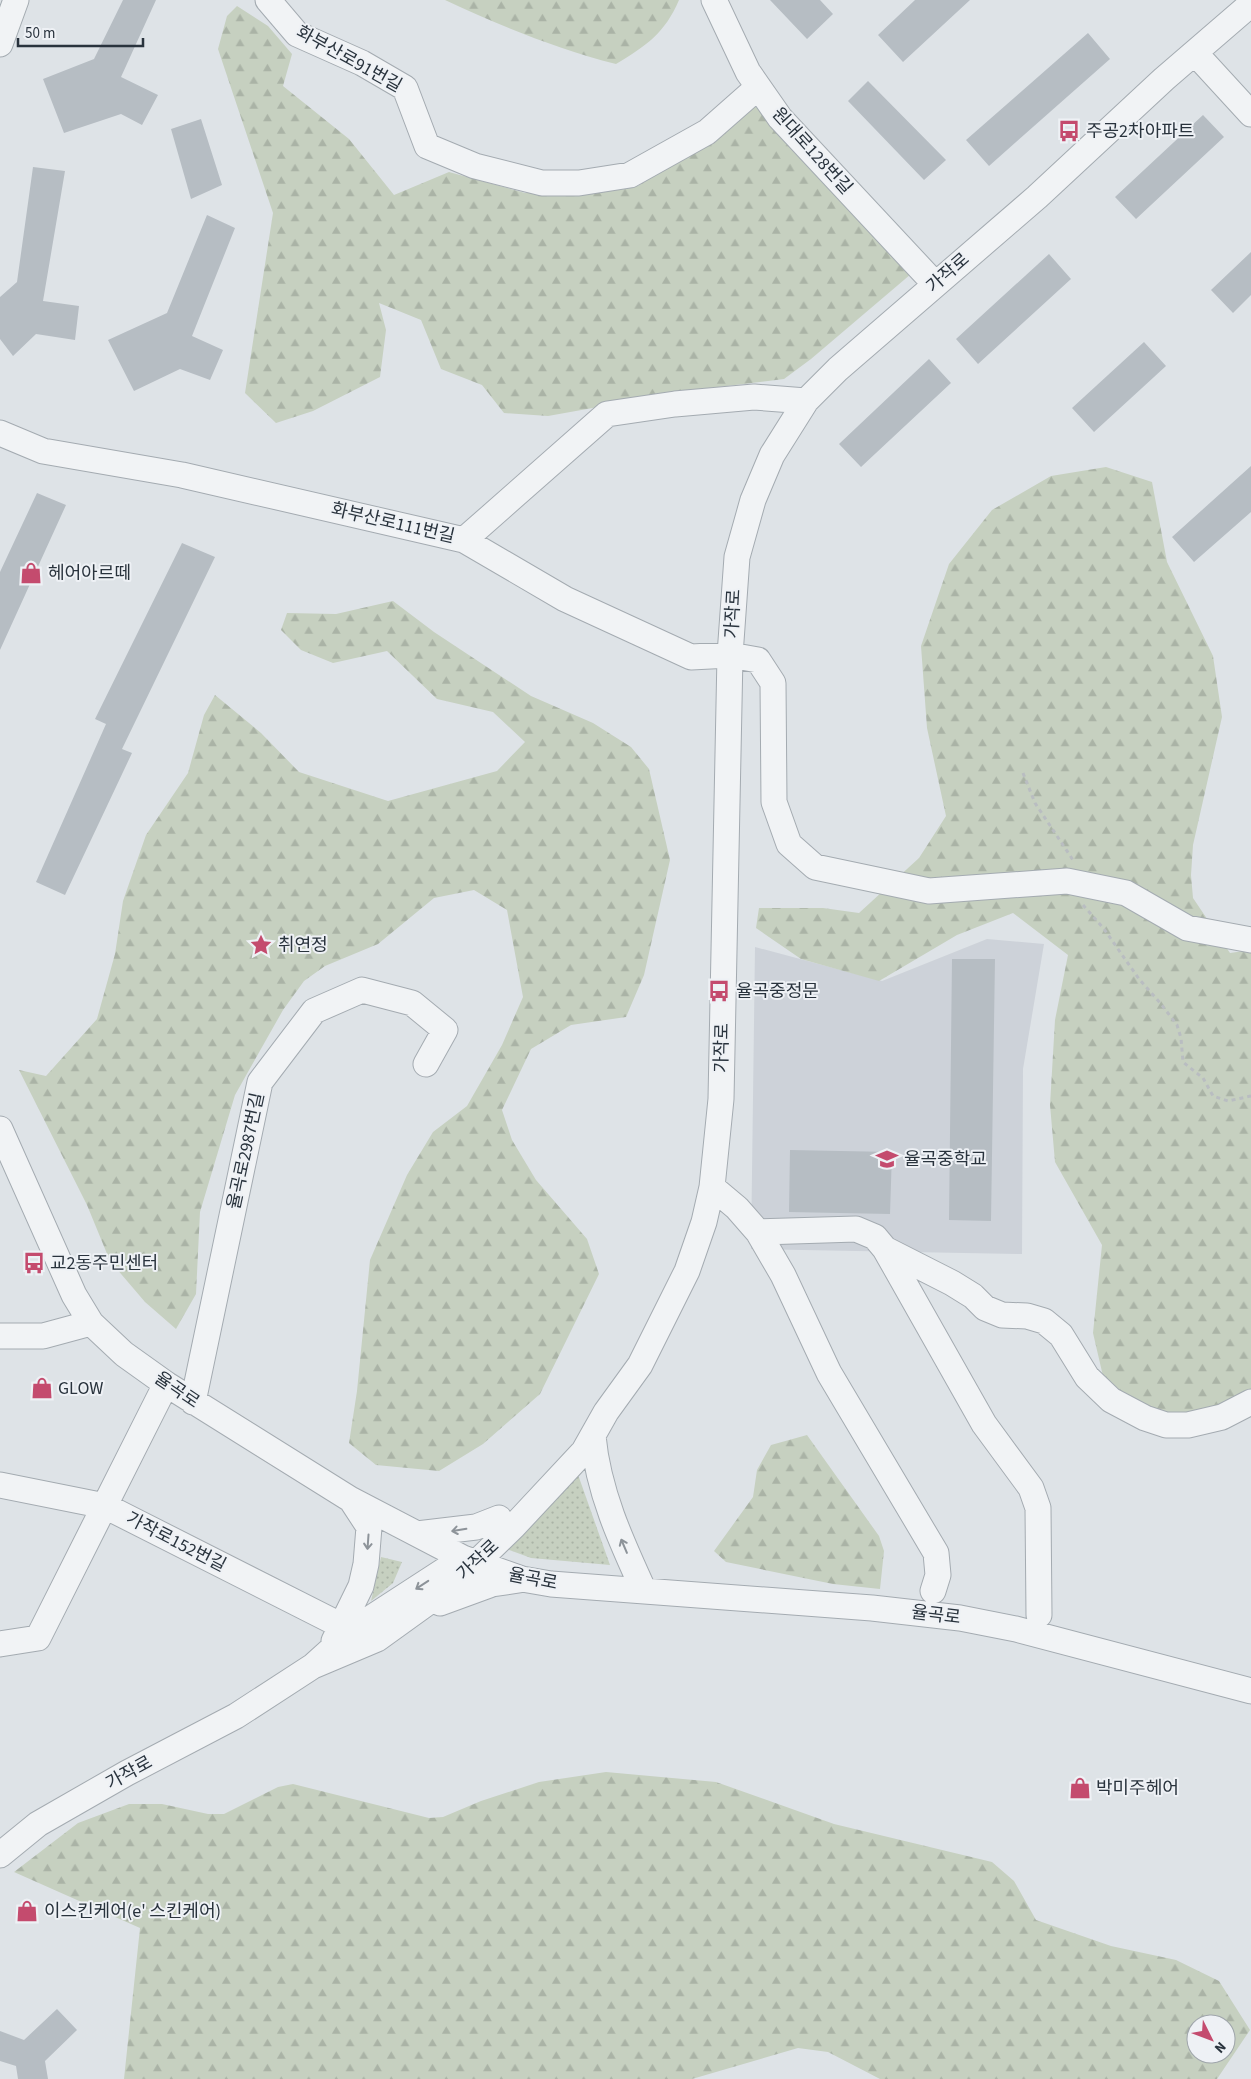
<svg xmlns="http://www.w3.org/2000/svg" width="1251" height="2079" font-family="'Source Sans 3','Noto Sans KR',sans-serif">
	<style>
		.built { fill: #cdd2d9 }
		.grass { fill: url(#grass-dots) }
		.forest { fill: url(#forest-firs); fill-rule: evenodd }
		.building { fill: #b6bdc3 }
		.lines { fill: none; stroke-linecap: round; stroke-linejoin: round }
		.minor-casing { stroke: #a4abb1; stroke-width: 27 }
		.path { stroke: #b9bdc1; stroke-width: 3; stroke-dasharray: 4 4; stroke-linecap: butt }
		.minor { stroke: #f1f3f5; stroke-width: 25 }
		.oneway { stroke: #8d9399 }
		.labels { text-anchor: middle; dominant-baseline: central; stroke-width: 4; stroke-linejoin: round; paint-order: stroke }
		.street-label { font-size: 18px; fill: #29333d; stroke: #eef1f5 }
		.poi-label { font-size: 18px; fill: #29333d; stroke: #eef1f5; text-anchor: start }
	</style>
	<defs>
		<pattern id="grass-dots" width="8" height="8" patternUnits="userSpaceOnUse" patternTransform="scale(1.25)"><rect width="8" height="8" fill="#c6d0c0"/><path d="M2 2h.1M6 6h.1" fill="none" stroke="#aab3a6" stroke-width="1.8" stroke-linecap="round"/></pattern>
		<pattern id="forest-firs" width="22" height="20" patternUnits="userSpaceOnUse" patternTransform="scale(1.25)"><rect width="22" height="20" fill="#c6d0c0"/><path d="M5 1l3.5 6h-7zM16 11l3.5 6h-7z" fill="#aab3a6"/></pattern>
	</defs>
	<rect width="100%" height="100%" fill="#dee3e7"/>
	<path class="built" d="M987,939L1044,944L1023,1069L1022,1254L751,1249L755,947L882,981Z"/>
	<path class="grass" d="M576,1469L610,1565L531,1558L507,1549Z
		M381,1557L402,1562L393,1583L371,1601Z"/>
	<path class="forest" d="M445,0H679C665,33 646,46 616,64C557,49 501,26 445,0Z
		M237,6L268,26L292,54L283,86L349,139L394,195L449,172L525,193L638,186L753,104L911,274L811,359L784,379L693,390L548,416L504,413L482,385L441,369L421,320L379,303L386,330L380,377L313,411L276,423L245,393L273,213L218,49L227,16Z
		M1106,467L1152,482L1167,562L1213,656L1222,717L1193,845L1191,875L1193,898L1230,953L1251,950V1390L1214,1424L1155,1428L1106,1389L1093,1333L1102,1245L1055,1162L1050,1105L1055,1020L1068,955L1013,913L957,935L879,981L801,959L756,928L759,908H823L859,913L919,858L946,816L927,728L921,646L949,564L992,510L1051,476Z
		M393,601L434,632L531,696L593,723L631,747L649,769L670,860L644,975L626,1017L571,1025L531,1049L502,1110L512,1140L536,1180L587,1239L599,1274L540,1394L483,1444L439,1471L376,1465L349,1443L357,1391L370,1260L407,1175L433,1132L467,1106L502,1045L523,997L507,910L474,890L434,898L378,944L325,966L304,981L283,1010L235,1095L200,1212L196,1294L176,1329L145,1302L110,1261L87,1205L19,1070L46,1076L97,1019L115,954L123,901L146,835L188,773L204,715L215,695L261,733L299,772L388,801L497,771L525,742L493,712L437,699L387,651L333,663L301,650L281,630L287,613L336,614Z
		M807,1435L879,1536L884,1551L880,1589L833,1584L726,1562L714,1551L753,1497L757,1470L771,1445Z
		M606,1772L716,1782L834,1824L992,1862L1014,1881L1036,1920L1111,1946L1176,1960L1219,1981L1250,2030L1217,2079H880L828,2052L798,2048L692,2079H124L140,1928L14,1872L78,1823L129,1804H162L208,1814H224L278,1787L293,1784L429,1818L443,1817L481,1801L539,1782ZM1196,2024H1226V2054H1196Z"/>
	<path class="building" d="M123,0H156L121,77L158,95L142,125L121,114L64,133L43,79L94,59Z
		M770,0H820L833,14L807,39Z
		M915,0H970L903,62L878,35Z
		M1088,33L1110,59L989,166L966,140Z
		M868,81L946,160L924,180L848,101Z
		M1203,115L1224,137L1136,219L1115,197Z
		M201,119L222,185L191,199L171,129Z
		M33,167L65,171L43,301L79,306L75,340L36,334L13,356L0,339V297L17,282Z
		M207,215L235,228L192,336L223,350L210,380L180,369L134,391L108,340L167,313Z
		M1251,252V295L1233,313L1211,290Z
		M1049,254L1071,279L978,364L956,339Z
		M1144,342L1166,366L1094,432L1072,408Z
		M929,359L951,383L861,467L839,444Z
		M1251,466V512L1194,562L1172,537Z
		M37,493L66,505L0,650V572Z
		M182,543L215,557L122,749L132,753L65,895L36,882L106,724L95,719Z
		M952,959H995L991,1221L949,1220Z
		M790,1150L892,1152L890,1214L789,1212Z
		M57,2009L77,2030L45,2061L48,2079H18L16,2066L0,2061V2031L24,2040Z"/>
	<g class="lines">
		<g class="minor-casing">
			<path id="minor" d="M268,0L297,34L362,63L405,88L427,146L475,166L542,183H579L630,175L707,132L758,87
				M714,0L748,72L780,118L935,284
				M0,44L16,0
				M1195,53L1251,114
				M0,433L43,451L182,475L464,540L565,599L691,657L730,655L758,660L773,683L774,802L789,844L815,867L929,891L1067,881L1126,893L1187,928L1251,940
				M464,540L607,414L675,404L754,397L806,401
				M0,1129L74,1295L91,1323L124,1354L166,1384L350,1499L463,1558L522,1579L551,1584L872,1608L960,1618L1016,1629L1251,1691
				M712,1187L737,1208L758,1232L783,1275L829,1373L936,1553L938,1575L933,1591
				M758,1232L856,1229L875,1237L885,1249L952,1283L973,1296L985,1308L1002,1315L1027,1316L1044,1321L1061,1335L1087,1377L1111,1400L1145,1418L1166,1425H1188L1222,1417L1251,1402
				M885,1249L984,1424L1031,1488L1038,1508L1039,1615
				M0,1336H43L91,1323
				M193,1402L260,1082L314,1011L362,990L412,1003L445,1030L426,1064
				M593,1436C598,1491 621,1541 644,1591
				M0,1485L105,1506L342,1626
				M417,1534L476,1527L499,1518
				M440,1603L492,1584L519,1580
				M334,1641L361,1586L366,1564L369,1527L352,1501
				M0,1644L38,1638L166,1384
				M313,1666L377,1639L445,1590L476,1563L514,1526L584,1451L606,1412L640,1365L687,1271L704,1222L712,1187L721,1099L730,655L737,557L753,500L772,455L806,401L838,369L1037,197L1164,79L1251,4
				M0,1855L38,1824L127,1773L236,1716L313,1666L354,1629L451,1566"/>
		</g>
		<path class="path" d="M1023,773L1035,803L1073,860
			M1083,905L1104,929L1139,979L1161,1004L1177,1025L1181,1038L1183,1062L1203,1078L1213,1096L1228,1101L1251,1096"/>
		<use href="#minor" class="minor"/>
	</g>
	<defs><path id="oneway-shaft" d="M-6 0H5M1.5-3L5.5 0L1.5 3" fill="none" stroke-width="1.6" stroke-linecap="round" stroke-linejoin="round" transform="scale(1.25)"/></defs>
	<g class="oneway">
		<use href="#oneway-shaft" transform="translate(459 1530) rotate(171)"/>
		<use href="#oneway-shaft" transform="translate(368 1542) rotate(94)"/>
		<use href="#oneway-shaft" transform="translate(624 1546) rotate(-113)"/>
		<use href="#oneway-shaft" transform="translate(422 1585) rotate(147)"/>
	</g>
	<defs>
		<g id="bus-bare" transform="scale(1.725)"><path d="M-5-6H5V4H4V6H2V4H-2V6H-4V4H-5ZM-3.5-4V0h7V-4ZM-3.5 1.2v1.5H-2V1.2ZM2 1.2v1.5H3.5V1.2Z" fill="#c44b6e" stroke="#eef1f5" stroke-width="2.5" paint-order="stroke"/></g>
		<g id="shop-bare" transform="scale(1.725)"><path d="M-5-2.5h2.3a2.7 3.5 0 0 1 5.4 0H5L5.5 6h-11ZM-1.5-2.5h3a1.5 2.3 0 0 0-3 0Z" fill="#c44b6e" stroke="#eef1f5" stroke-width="2.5" paint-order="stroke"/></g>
		<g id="sight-bare" transform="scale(1.725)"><path d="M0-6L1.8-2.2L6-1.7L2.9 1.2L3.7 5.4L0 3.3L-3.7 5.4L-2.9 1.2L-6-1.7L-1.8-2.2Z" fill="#c44b6e" stroke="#eef1f5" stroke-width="2.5" paint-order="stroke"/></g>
		<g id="school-bare" transform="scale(1.725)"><path d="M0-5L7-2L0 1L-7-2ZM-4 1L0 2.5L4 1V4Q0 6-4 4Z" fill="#c44b6e" stroke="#eef1f5" stroke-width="2.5" paint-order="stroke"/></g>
	</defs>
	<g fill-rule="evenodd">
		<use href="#bus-bare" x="1069" y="131"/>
		<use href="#shop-bare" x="31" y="573"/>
		<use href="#sight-bare" x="261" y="945"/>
		<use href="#bus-bare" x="719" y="991"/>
		<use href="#school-bare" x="887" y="1159"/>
		<use href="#bus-bare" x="34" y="1263"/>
		<use href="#shop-bare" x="42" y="1388"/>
		<use href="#shop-bare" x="1080" y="1788"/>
		<use href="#shop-bare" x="27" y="1911"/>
	</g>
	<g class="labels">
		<g class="street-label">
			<text transform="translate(349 59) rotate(29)">화부산로91번길</text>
			<text transform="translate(812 151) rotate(48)">원대로128번길</text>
			<text transform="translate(948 273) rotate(-41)">가작로</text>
			<text transform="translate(393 523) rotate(13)">화부산로111번길</text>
			<text transform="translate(733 614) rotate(-87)">가작로</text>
			<text transform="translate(722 1048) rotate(-89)">가작로</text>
			<text transform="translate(246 1151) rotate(-78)">율곡로2987번길</text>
			<text transform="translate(177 1390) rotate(34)">율곡로</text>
			<text transform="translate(176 1542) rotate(27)">가작로152번길</text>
			<text transform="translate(478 1560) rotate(-43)">가작로</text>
			<text transform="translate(533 1579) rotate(11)">율곡로</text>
			<text transform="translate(936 1615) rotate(7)">율곡로</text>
			<text transform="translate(129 1773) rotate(-29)">가작로</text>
		</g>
		<g class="poi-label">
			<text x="1086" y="131">주공2차아파트</text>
			<text x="48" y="573">헤어아르떼</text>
			<text x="278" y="945">취연정</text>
			<text x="736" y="991">율곡중정문</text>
			<text x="904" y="1159">율곡중학교</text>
			<text x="50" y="1263">교2동주민센터</text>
			<text x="58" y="1388">GLOW</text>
			<text x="1096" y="1788">박미주헤어</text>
			<text x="44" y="1911">이스킨케어(e' 스킨케어)</text>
		</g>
	</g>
	<g transform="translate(1211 2039) rotate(132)"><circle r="24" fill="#eef1f5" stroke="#9fa5ab"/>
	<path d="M0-4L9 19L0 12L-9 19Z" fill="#c44b6e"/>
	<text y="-8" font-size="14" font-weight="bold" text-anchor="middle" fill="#29333d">N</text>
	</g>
	<path d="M18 38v8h125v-8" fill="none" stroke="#29333d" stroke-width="2.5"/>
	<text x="25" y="38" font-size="15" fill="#29333d" stroke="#eef1f5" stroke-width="4" paint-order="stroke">50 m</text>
</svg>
